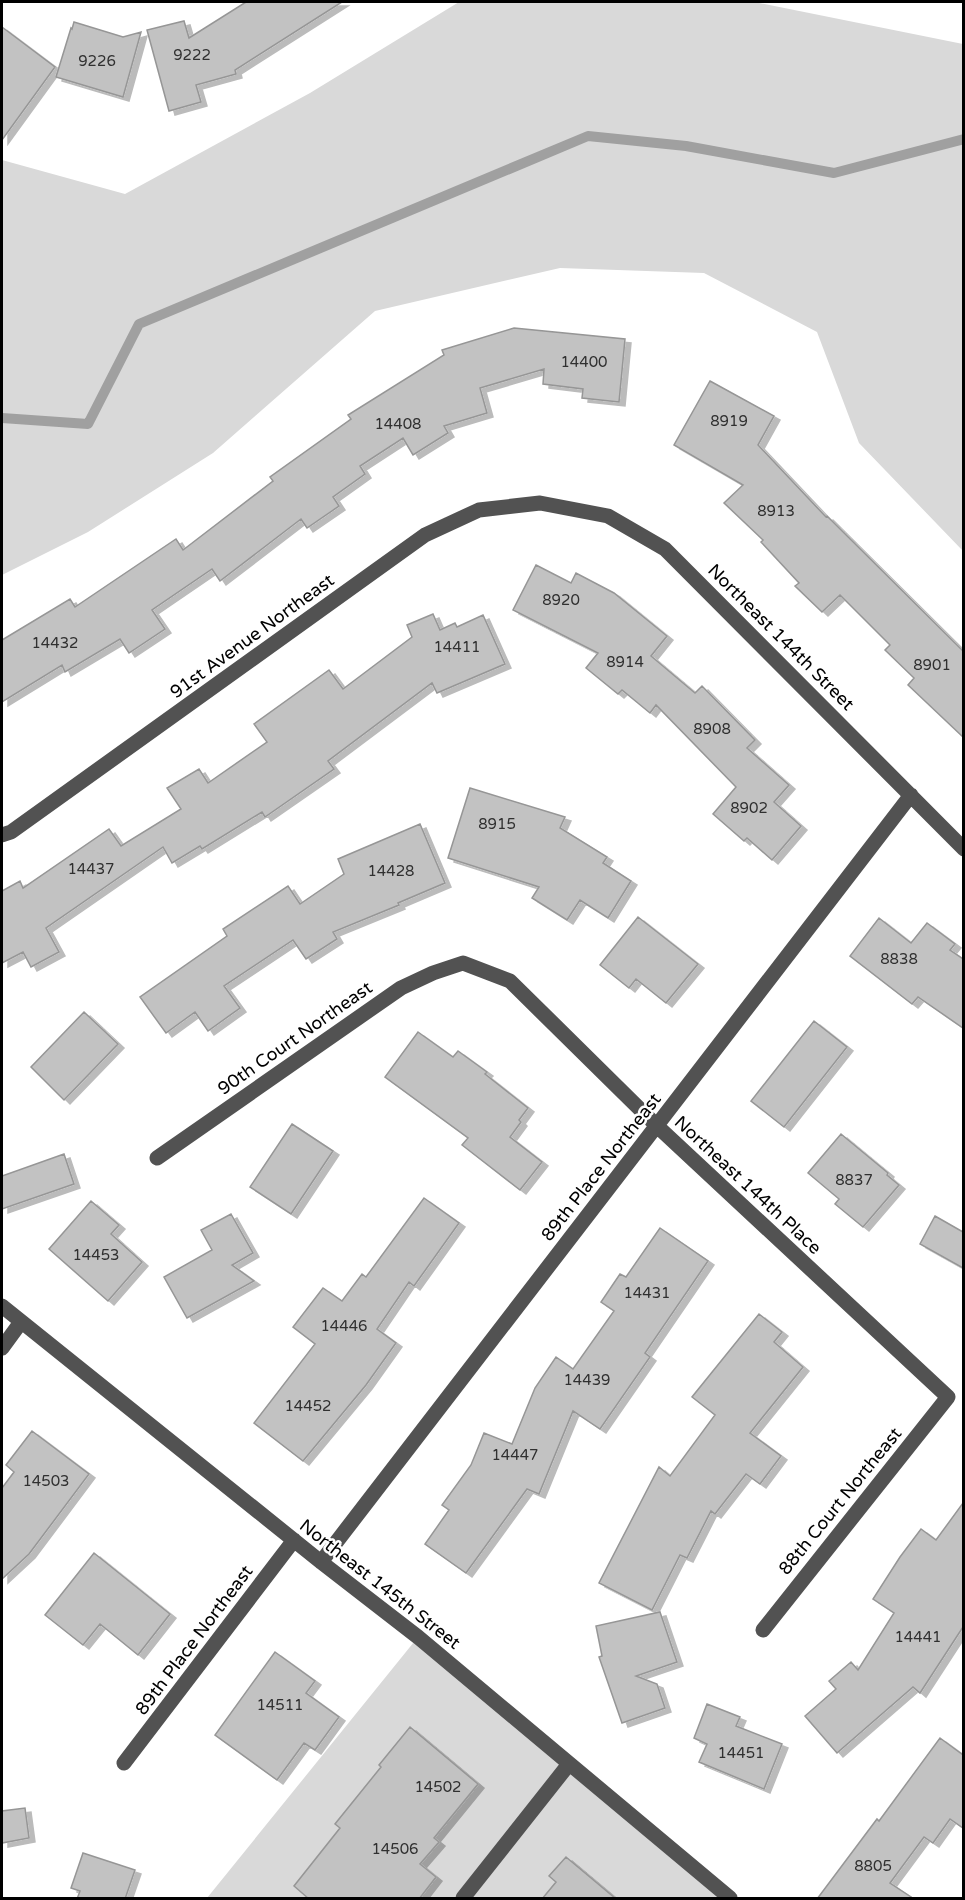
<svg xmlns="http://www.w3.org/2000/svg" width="965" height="1900" font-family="'Varela Round',sans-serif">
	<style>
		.green { fill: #d9d9d9 }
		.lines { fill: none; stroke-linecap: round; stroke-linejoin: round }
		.stream { stroke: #a0a0a0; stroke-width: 10 }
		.building { fill: #c2c2c2; stroke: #969696; stroke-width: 1.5; filter: url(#shadow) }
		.minor { stroke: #525252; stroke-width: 15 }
		.labels { text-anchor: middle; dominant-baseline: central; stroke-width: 5; stroke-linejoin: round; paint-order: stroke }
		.number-label { font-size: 15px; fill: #303030 }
		.street-label { font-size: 18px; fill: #000; stroke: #fff }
	</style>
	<defs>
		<filter id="shadow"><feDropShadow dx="6" dy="4" stdDeviation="0" flood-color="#0004"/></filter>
	</defs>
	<rect width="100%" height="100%" fill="#fff"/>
	<path class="green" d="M459,2H754L963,44V551L859,443L817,332L704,273L560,268L375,311L213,453L88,532L2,575V160L125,194L310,93Z
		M418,1637L725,1898H207Z"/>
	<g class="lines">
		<path class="stream" d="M2,418L88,424L139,324L588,136L686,146L834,173L964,139"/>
	</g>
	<path class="building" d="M246,2H342L235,70L236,74L196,85L201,102L169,111L147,30L184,21L189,38Z
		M74,22L123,37L141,32L123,97L56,77L71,28L72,29Z
		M2,27L55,67L2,140Z
		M514,328L625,339L619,402L582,398L583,389L543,384L544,369L480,388L487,413L444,426L448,433L413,455L403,438L360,466L365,474L333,497L339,506L307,528L301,519L220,581L212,569L152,610L165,629L129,653L120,639L65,672L62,665L2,702V640L70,599L75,607L176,539L183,550L273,481L270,477L351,419L348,415L444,355L442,350Z
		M710,381L774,416L758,445L826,517L827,516L963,651V737L908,685L914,678L885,650L890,645L840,595L822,612L795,586L799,583L761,542L763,540L724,503L743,485L674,445Z
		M536,565L571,583L576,573L614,593L667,636L651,656L695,693L702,686L755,740L747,748L789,785L774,802L801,826L772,860L747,838L744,841L713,814L736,787L656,705L650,713L622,690L618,694L586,668L598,653L513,610Z
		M433,614L440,630L455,623L457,627L483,615L505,664L437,693L432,683L328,761L334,769L265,817L262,812L202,849L200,846L172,863L163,847L46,928L59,952L31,967L23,952L2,963V891L20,881L23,888L109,829L121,846L181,809L167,788L199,769L208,783L267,742L254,724L329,670L343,689L412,637L407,625Z
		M470,788L565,817L560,828L607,857L603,863L631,881L608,918L580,900L567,920L532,898L539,887L448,858Z
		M420,824L445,883L398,903L399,905L333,932L337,939L306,959L293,940L224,986L240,1008L208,1031L195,1012L166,1033L140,997L227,936L223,929L288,886L300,904L344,874L338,859Z
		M638,917L698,964L666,1003L636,979L629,988L600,965Z
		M879,918L911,943L927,923L955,944L950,950L963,959V1028L918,997L912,1004L850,956Z
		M84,1012L118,1044L64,1100L31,1067Z
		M814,1021L847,1047L784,1127L751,1101Z
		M418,1032L453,1057L458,1051L487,1072L485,1074L528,1108L519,1120L521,1122L510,1137L542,1162L520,1190L462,1145L468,1138L385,1077Z
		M292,1124L333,1151L291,1214L250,1187Z
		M841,1134L888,1173L887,1175L899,1185L863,1227L835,1204L839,1199L808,1173Z
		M64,1154L74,1184L2,1209V1176Z
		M424,1198L459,1223L414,1286L409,1282L377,1329L396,1343L366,1385L303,1461L254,1423L315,1344L293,1327L323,1288L342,1301L362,1274L366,1277Z
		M91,1201L119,1225L111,1234L142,1262L108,1301L49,1249Z
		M231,1214L253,1253L232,1265L254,1281L187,1318L164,1277L212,1250L201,1230Z
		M935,1216L963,1232V1268L920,1244Z
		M660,1228L708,1261L645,1353L650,1357L600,1429L573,1411L539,1494L527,1489L466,1573L425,1544L449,1510L442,1505L471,1465L484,1433L512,1444L535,1388L556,1357L573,1369L614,1311L601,1302L620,1274L626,1277Z
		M759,1314L782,1332L774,1342L803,1367L750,1433L781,1456L760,1484L746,1474L715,1514L711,1511L687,1558L680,1555L652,1610L599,1583L659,1467L670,1476L715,1415L692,1397Z
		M32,1431L89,1474L29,1554L2,1579V1488L14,1472L6,1465Z
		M963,1503V1627L920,1693L913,1687L837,1753L805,1716L836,1689L829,1681L851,1662L858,1670L894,1613L873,1599L900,1557L921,1529L936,1540Z
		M94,1553L170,1614L138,1655L100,1624L83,1645L45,1615Z
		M660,1612L677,1662L636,1676L657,1684L665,1708L622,1723L599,1657L602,1656L596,1626Z
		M275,1652L315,1681L306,1693L339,1717L315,1750L304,1743L277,1780L215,1735Z
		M707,1704L740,1717L736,1726L782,1744L764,1789L699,1762L707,1744L694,1738Z
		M410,1727L478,1784L434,1838L439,1842L420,1864L436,1877L419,1899H309L294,1886L340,1828L335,1824L381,1767L379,1765Z
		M940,1738L963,1755V1828L950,1819L933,1843L924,1837L890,1883L914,1899H817L877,1819L879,1821Z
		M25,1808L29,1838L2,1843V1811Z
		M83,1853L135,1870L125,1899H77L80,1891L71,1888Z
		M566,1857L616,1899H542L556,1882L549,1876Z"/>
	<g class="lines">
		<path class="minor" d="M2,835L11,832L425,535L479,510L540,503L608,516L665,549L964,849
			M157,1158L401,988L433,973L463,963L510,981L657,1126L948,1397L763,1630
			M2,1306L321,1562L418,1637L730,1898
			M2,1348L21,1322
			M321,1562L911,795
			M124,1763L294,1540
			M463,1898L569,1764"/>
	</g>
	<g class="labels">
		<g class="number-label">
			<text x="192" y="55">9222</text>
			<text x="97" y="61">9226</text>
			<text x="584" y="362">14400</text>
			<text x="729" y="421">8919</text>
			<text x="398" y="424">14408</text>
			<text x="776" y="511">8913</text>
			<text x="561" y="600">8920</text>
			<text x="55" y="643">14432</text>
			<text x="457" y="647">14411</text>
			<text x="625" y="662">8914</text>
			<text x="932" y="665">8901</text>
			<text x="712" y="729">8908</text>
			<text x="749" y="808">8902</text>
			<text x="497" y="824">8915</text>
			<text x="91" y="869">14437</text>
			<text x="391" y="871">14428</text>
			<text x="899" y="959">8838</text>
			<text x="854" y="1180">8837</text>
			<text x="96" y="1255">14453</text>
			<text x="647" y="1293">14431</text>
			<text x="344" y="1326">14446</text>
			<text x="587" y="1380">14439</text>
			<text x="308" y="1406">14452</text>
			<text x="515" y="1455">14447</text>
			<text x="46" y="1481">14503</text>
			<text x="918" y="1637">14441</text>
			<text x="280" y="1705">14511</text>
			<text x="741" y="1753">14451</text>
			<text x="438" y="1787">14502</text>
			<text x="395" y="1849">14506</text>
			<text x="873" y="1866">8805</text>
		</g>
		<g class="street-label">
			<text transform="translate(252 636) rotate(-36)">91st Avenue Northeast</text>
			<text transform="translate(781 637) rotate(45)">Northeast 144th Street</text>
			<text transform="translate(295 1038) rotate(-35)">90th Court Northeast</text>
			<text transform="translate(601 1167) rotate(-52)">89th Place Northeast</text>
			<text transform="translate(748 1185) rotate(43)">Northeast 144th Place</text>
			<text transform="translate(840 1501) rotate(-51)">88th Court Northeast</text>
			<text transform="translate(380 1584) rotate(38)">Northeast 145th Street</text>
			<text transform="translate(194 1640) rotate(-53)">89th Place Northeast</text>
		</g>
	</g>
	<rect width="965" height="1900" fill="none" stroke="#000000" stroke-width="6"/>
</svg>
